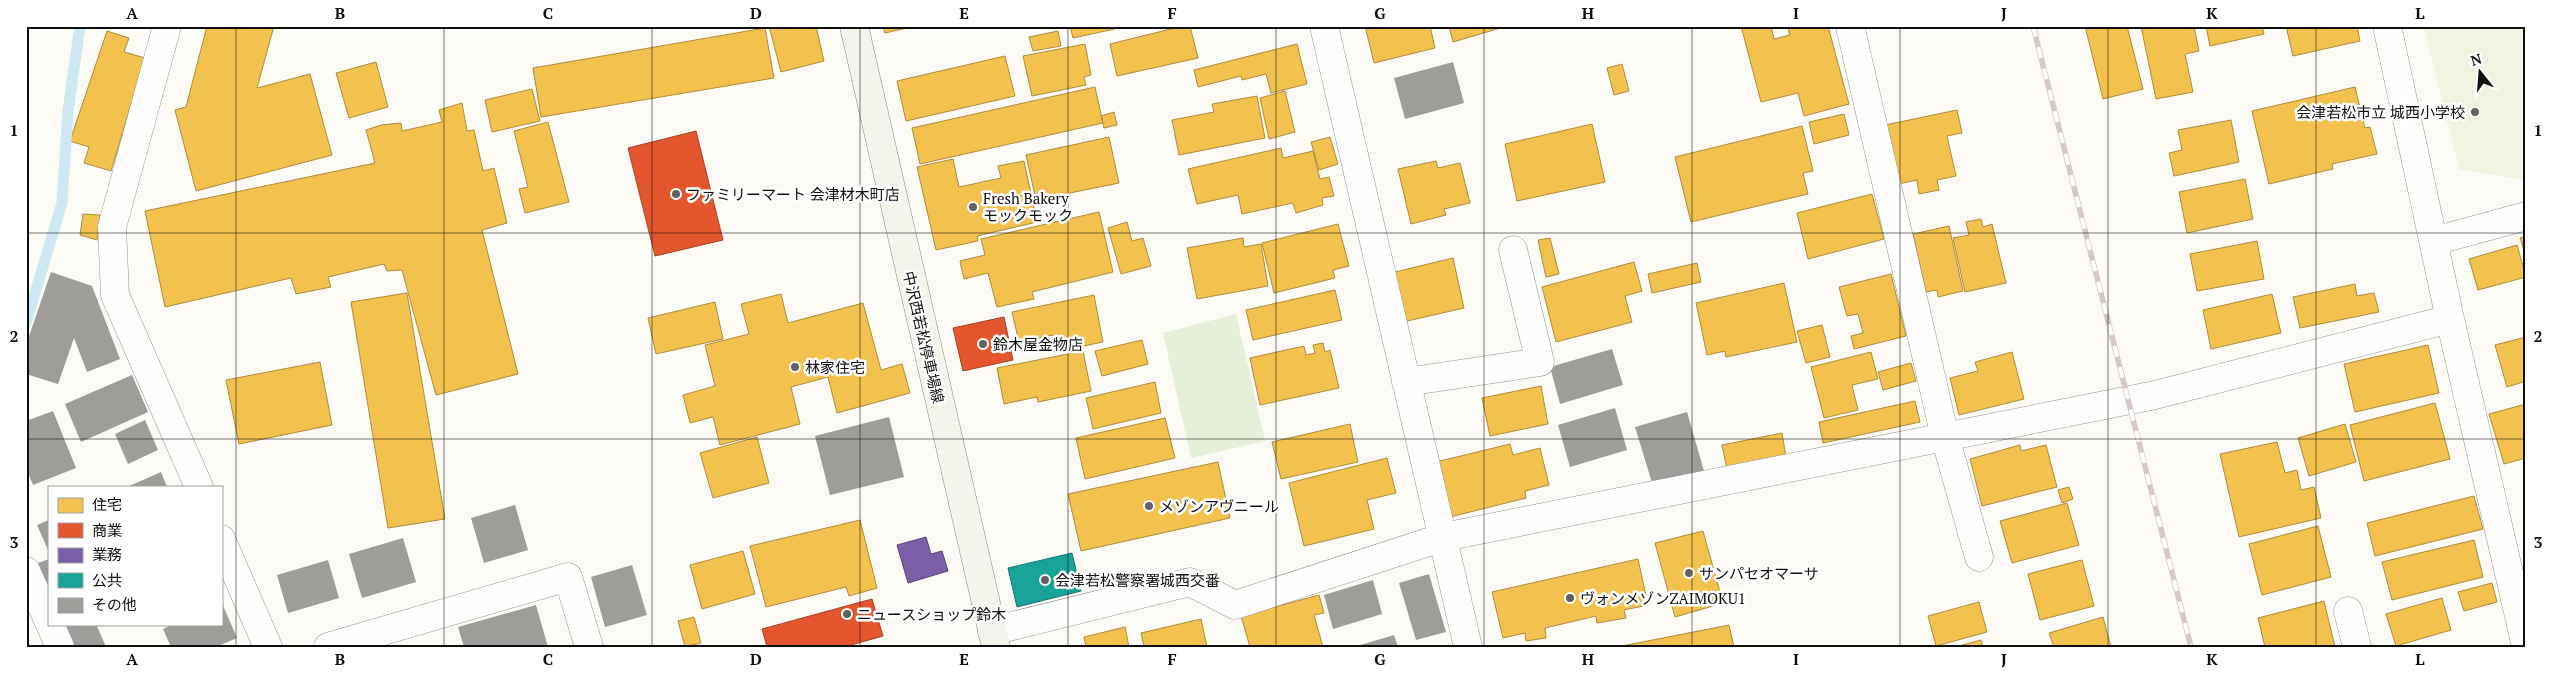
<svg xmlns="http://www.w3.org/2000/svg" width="2552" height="673" font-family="'PT Serif','Noto Sans JP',serif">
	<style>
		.green { fill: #e6efd7 }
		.pitch { fill: #eff3e0 }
		.homes { fill: #f2c14e; stroke: #ae8c3b }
		.shops { fill: #e4572e; stroke: #a44125 }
		.offices { fill: #7b5ea7; stroke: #5b4679 }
		.public { fill: #17a398; stroke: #15776f }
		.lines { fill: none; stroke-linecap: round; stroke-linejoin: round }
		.stream { stroke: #cee8f2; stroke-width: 11 }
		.building { fill: #9f9d9a }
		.street-casing { stroke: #959593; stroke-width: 29 }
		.secondary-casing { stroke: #8c8b89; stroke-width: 29 }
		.street { stroke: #fefefe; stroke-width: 28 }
		.secondary { stroke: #f4f3ec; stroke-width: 28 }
		.rail-casing { stroke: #d6c7c8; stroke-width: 5.5 }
		.rail { stroke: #fff; stroke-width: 4; stroke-dasharray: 11; stroke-linecap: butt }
		.grid { fill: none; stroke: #0f0f0f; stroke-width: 1; stroke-opacity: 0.55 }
		.poi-dot { fill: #626160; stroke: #fff; stroke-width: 2 }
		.labels { text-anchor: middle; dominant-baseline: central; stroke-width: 5; stroke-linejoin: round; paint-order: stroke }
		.poi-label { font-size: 15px; fill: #0f0f0f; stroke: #fff; text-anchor: start }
		.street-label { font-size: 15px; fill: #0f0f0f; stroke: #fff }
		.neatline { fill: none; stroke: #0f0f0f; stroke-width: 2 }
		.grid-label { font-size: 16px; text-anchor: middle; font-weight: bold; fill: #0f0f0f }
	</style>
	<rect width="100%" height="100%" fill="#fbfaf5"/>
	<path class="green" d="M1236,314L1265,441L1191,458L1163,333Z"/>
	<path class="pitch" d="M2424,26H2526V180L2459,169Z"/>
	<path class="homes" d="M207,26H274L257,88L310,74L332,155L196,191L175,110L186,107Z
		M769,26H816L824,61L781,72Z
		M883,26H916L885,33Z
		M1070,26H1128L1073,38Z
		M1183,26H1190L1198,58L1117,76L1110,44Z
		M1365,26H1430L1435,48L1374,63Z
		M1449,26H1507L1453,42Z
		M1741,26H1771L1774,39L1790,35L1787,26H1828L1849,104L1804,116L1798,93L1761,102Z
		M2085,26H2127L2143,89L2103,99Z
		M2141,26H2194L2199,51L2185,54L2193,92L2156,99Z
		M2206,26H2262L2264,34L2210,46Z
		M2286,26H2357L2360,41L2293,56Z
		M765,28L774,78L541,117L533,68Z
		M107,31L129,38L124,52L145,58L111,171L84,163L89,147L70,141Z
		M1058,31L1061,46L1033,51L1029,37Z
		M1085,44L1091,75L1084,77L1086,85L1032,96L1023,56Z
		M1297,44L1307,84L1271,93L1266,74L1242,80L1241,76L1198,87L1194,70Z
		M1005,56L1015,96L906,121L897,81Z
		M376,62L388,107L349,118L336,73Z
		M1622,64L1629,91L1614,95L1607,68Z
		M1095,87L1103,123L920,164L912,128Z
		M2355,87L2365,128L2370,127L2377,154L2332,164L2333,169L2269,184L2252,111Z
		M532,89L540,121L492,132L485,100Z
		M1285,91L1295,132L1269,139L1260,98Z
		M1257,96L1265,138L1179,155L1172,120L1214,112L1212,104Z
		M462,103L467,131L474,130L483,171L494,168L507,223L482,230L518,374L436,395L402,270L387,271L384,264L328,277L331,287L296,294L291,278L165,307L145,211L375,163L366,130L381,125L401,123L402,131L442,122L439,110Z
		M1957,110L1962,133L1947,136L1956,176L1937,180L1939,190L1919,194L1917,180L1898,184L1885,125Z
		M1114,112L1117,125L1104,128L1101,116Z
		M1844,114L1849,135L1814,144L1809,122Z
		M2231,120L2239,162L2174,176L2169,153L2182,150L2178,130Z
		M548,122L569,202L525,213L519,189L528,187L514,131Z
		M1592,124L1605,182L1517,201L1505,144Z
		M1802,126L1813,171L1803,173L1808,194L1691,222L1675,157Z
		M1109,137L1119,183L1036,200L1026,155Z
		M1330,137L1338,164L1319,170L1311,142Z
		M1281,148L1283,158L1313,151L1320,179L1329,177L1334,196L1322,198L1323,205L1296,213L1293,203L1242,214L1238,195L1197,204L1188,169Z
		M953,159L959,187L1001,178L998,166L1024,161L1037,222L977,236L978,241L936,250L917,167Z
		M1436,161L1438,168L1460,163L1470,203L1444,209L1446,215L1411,224L1398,169Z
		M2245,179L2253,219L2187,233L2179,192Z
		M1872,194L1884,239L1808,259L1797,213Z
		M1099,212L1113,272L1032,292L1034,299L997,307L988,273L964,279L960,261L985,255L981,239Z
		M83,214L100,215L97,240L80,235Z
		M1981,219L1983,227L1992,224L2006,283L1965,292L1953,238L1969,235L1966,222Z
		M1127,222L1132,241L1143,238L1151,266L1121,274L1108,228Z
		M1338,224L1349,266L1333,270L1335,278L1274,293L1262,243Z
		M1949,226L1963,291L1938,297L1937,290L1926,292L1913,234Z
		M2526,236V257L2520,238Z
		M1243,238L1244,247L1261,244L1268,286L1197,299L1187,248Z
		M1550,238L1559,274L1546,277L1538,240Z
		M2257,241L2264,279L2197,291L2190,254Z
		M2517,245L2526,277L2478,290L2469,259Z
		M1453,258L1464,308L1403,322L1391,273Z
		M1634,262L1642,291L1625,296L1632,322L1556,342L1542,287Z
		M1697,263L1701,282L1652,293L1648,274Z
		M1891,274L1906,336L1854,349L1851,336L1863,333L1858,314L1847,316L1839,287Z
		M1784,283L1797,342L1726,357L1725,351L1707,355L1696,303Z
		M2355,284L2357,296L2374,293L2379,312L2300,328L2293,297Z
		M1335,290L1342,320L1253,340L1246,310Z
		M407,293L445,519L388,528L351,302Z
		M781,294L788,323L863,303L881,370L902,364L910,393L837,413L828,377L791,387L800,424L720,445L713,417L690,423L683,395L715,386L705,345L749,334L741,304Z
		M2272,294L2281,333L2211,349L2203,310Z
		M1094,295L1103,342L1069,349L1067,339L1055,341L1053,335L1019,342L1012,312Z
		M715,302L723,339L656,354L648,318Z
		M1822,325L1830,357L1806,363L1797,331Z
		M2526,337V381L2507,387L2495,345Z
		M1142,340L1148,364L1102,376L1095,351Z
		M1323,343L1325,352L1330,350L1339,388L1260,405L1250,358L1304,346L1306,355L1315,353L1313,345Z
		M2428,345L2439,393L2355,412L2344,364Z
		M1083,351L1091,391L1038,402L1037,397L1004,404L997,368Z
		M1871,352L1878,379L1852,385L1858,410L1824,418L1811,367Z
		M2012,352L2024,399L1959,415L1950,378L1978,371L1975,362Z
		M320,362L332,425L239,444L226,380Z
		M1911,363L1916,381L1883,390L1878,372Z
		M1155,382L1161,413L1093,429L1086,398Z
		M1541,386L1548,424L1490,436L1482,398Z
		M1915,401L1920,422L1823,443L1819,422Z
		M2435,403L2450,459L2364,481L2350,425Z
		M2526,404V458L2504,464L2489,414Z
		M1165,418L1175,458L1085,479L1076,438Z
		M1350,424L1358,462L1281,479L1272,442Z
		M2345,424L2356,462L2309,476L2298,438Z
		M1782,433L1786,457L1727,469L1722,445Z
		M757,437L769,483L713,498L700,453Z
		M2277,442L2285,473L2297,470L2301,490L2314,487L2321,518L2239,537L2220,454Z
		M1510,444L1513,455L1540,448L1549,485L1525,491L1526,498L1450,517L1436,462Z
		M2020,445L2021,451L2046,445L2057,487L1982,506L1970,459Z
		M1387,458L1396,493L1367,500L1374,529L1304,546L1289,483Z
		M1218,462L1230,518L1081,551L1068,494Z
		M2069,487L2073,499L2062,503L2058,490Z
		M2474,496L2483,529L2375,556L2367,523Z
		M2067,503L2079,545L2012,563L2000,521Z
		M860,520L877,588L849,596L846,587L766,607L750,546Z
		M2318,526L2331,577L2262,595L2249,544Z
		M1703,531L1723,603L1675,617L1655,543Z
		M2474,540L2483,577L2392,600L2382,562Z
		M743,551L755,594L702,609L690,565Z
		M1638,559L1648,605L1624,610L1626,618L1597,623L1596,616L1545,628L1546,638L1526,641L1525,633L1503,638L1492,592Z
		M2082,560L2094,606L2040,620L2028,574Z
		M2492,583L2497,602L2464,611L2458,592Z
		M1319,595L1324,613L1314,615L1323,647H1250L1241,616Z
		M2442,598L2451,630L2396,646L2386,614Z
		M2324,601L2335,647H2265L2258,618Z
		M1979,602L1987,632L1936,646L1928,616Z
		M694,617L701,643L685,647L678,621Z
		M2103,617L2111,647H2054L2049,633Z
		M1201,619L1207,647H1144L1141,633Z
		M1729,625L1734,647H1617Z
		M1125,627L1129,647H1086L1084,637Z
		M1981,640L1983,647H1955Z"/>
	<path class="shops" d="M696,131L723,240L655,256L628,148Z
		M1004,317L1013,360L963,371L953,328Z
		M872,599L883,636L844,647H767L762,629Z"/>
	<path class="offices" d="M926,537L931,554L942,551L948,571L908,583L897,545Z"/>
	<path class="public" d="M1072,553L1081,591L1017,607L1008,568Z"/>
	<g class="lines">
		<path class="stream" d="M26,323L62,203L68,111L80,26"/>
	</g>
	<path class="building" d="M1453,62L1464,103L1405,119L1394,78Z
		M51,272L92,286L120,359L87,372L74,338L58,384L26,374V345Z
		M1612,349L1623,385L1560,404L1550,367Z
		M132,375L148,412L81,442L65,404Z
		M1615,408L1627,450L1570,467L1558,425Z
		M53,411L76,468L33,485L26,468V421Z
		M1687,412L1704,471L1653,486L1635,427Z
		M889,417L904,477L830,495L815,436Z
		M145,420L158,450L128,464L115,434Z
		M161,472L167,487H127Z
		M515,505L528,550L484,563L471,518Z
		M49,520V552L37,525Z
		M403,538L416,582L362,598L349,554Z
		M49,559V589L38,563Z
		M328,560L339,598L288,613L277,575Z
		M632,565L647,615L605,627L591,577Z
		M1429,574L1446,632L1416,640L1399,583Z
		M1373,580L1382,614L1333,629L1324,595Z
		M221,601L237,638L216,647H171L163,629L173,624H221Z
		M536,605L548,647H464L458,627Z
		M96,624L106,647H75L65,625Z
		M1394,635L1398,647H1357V646Z"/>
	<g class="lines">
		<g class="street-casing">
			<path id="street" d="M167,26L112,227L115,295L199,487
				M1324,26L1468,647
				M1850,26L1945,437L1979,557
				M2387,26L2450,319L2526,646
				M2434,241L2526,216
				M1406,382L1540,362L1513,250
				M221,539L268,647
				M26,571L49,622
				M2348,611L2357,647
				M50,624L60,647
				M992,631L1190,582L1235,605L1444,537L2155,395L2450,319
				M328,647L568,577L589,647"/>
		</g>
		<g class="secondary-casing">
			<path id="secondary" d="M854,26L996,647"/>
		</g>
		<use href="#street" class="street"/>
		<use href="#secondary" class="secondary"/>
		<g class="rail-casing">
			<path id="rail" d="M2033,26L2191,647"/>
		</g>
		<use href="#rail" class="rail"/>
	</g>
	<path class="grid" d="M236,26V647M444,26V647M652,26V647M860,26V647M1068,26V647M1276,26V647M1484,26V647M1692,26V647M1900,26V647M2108,26V647M2316,26V647M26,233H2526M26,439H2526"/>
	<g class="poi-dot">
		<circle cx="2475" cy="112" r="5"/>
		<circle cx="676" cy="194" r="5"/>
		<circle cx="973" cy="207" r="5"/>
		<circle cx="983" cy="344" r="5"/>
		<circle cx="795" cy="367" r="5"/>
		<circle cx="1149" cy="506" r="5"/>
		<circle cx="1689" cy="573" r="5"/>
		<circle cx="1045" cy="580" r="5"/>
		<circle cx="1570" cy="598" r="5"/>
		<circle cx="847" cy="614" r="5"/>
	</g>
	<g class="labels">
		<g class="poi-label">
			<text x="2465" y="112" text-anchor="end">会津若松市立 城西小学校</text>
			<text x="686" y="194">ファミリーマート 会津材木町店</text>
			<text x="983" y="198">Fresh Bakery<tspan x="983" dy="17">モックモック</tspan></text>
			<text x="993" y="344">鈴木屋金物店</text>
			<text x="805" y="367">林家住宅</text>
			<text x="1159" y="506">メゾンアヴニール</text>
			<text x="1699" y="573">サンパセオマーサ</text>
			<text x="1055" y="580">会津若松警察署城西交番</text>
			<text x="1580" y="598">ヴォンメゾンZAIMOKU1</text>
			<text x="857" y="614">ニュースショップ鈴木</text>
		</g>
		<g class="street-label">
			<text transform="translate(924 337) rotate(77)">中沢西若松停車場線</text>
		</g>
	</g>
	<rect width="2552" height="673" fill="none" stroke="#ffffff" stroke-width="55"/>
	<rect x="48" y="486" width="175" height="140" fill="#ffffff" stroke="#9f9f9f"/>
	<rect x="58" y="498" width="25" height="15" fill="#f2c14e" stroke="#9f9f9f"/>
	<text x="92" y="510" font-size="15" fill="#0f0f0f">住宅</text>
	<rect x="58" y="523" width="25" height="15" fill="#e4572e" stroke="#9f9f9f"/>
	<text x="92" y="536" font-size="15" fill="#0f0f0f">商業</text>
	<rect x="58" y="548" width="25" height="15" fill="#7b5ea7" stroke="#9f9f9f"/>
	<text x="92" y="560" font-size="15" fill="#0f0f0f">業務</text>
	<rect x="58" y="573" width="25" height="15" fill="#17a398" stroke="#9f9f9f"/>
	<text x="92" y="586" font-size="15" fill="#0f0f0f">公共</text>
	<rect x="58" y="598" width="25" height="15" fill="#9f9d9a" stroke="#9f9f9f"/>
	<text x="92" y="610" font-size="15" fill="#0f0f0f">その他</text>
	<g transform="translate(2480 72) rotate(343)" stroke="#ffffff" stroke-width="4" paint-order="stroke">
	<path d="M0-4L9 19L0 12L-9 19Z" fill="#0f0f0f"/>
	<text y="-8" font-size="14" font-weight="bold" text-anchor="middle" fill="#0f0f0f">N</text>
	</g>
	<rect x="28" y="28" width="2496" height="618" class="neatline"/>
	<g class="grid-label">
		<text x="132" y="19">A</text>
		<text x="340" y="19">B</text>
		<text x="548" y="19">C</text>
		<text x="756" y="19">D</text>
		<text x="964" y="19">E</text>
		<text x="1172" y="19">F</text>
		<text x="1380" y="19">G</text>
		<text x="1588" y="19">H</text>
		<text x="1796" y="19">I</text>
		<text x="2004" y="19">J</text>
		<text x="2212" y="19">K</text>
		<text x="2420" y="19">L</text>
		<text x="14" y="136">1</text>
		<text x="2538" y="136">1</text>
		<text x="14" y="342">2</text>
		<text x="2538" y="342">2</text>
		<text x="14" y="548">3</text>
		<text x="2538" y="548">3</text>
		<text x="132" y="665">A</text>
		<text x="340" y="665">B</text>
		<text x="548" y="665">C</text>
		<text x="756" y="665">D</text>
		<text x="964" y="665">E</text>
		<text x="1172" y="665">F</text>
		<text x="1380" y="665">G</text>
		<text x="1588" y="665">H</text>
		<text x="1796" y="665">I</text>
		<text x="2004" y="665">J</text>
		<text x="2212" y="665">K</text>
		<text x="2420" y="665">L</text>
	</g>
</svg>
